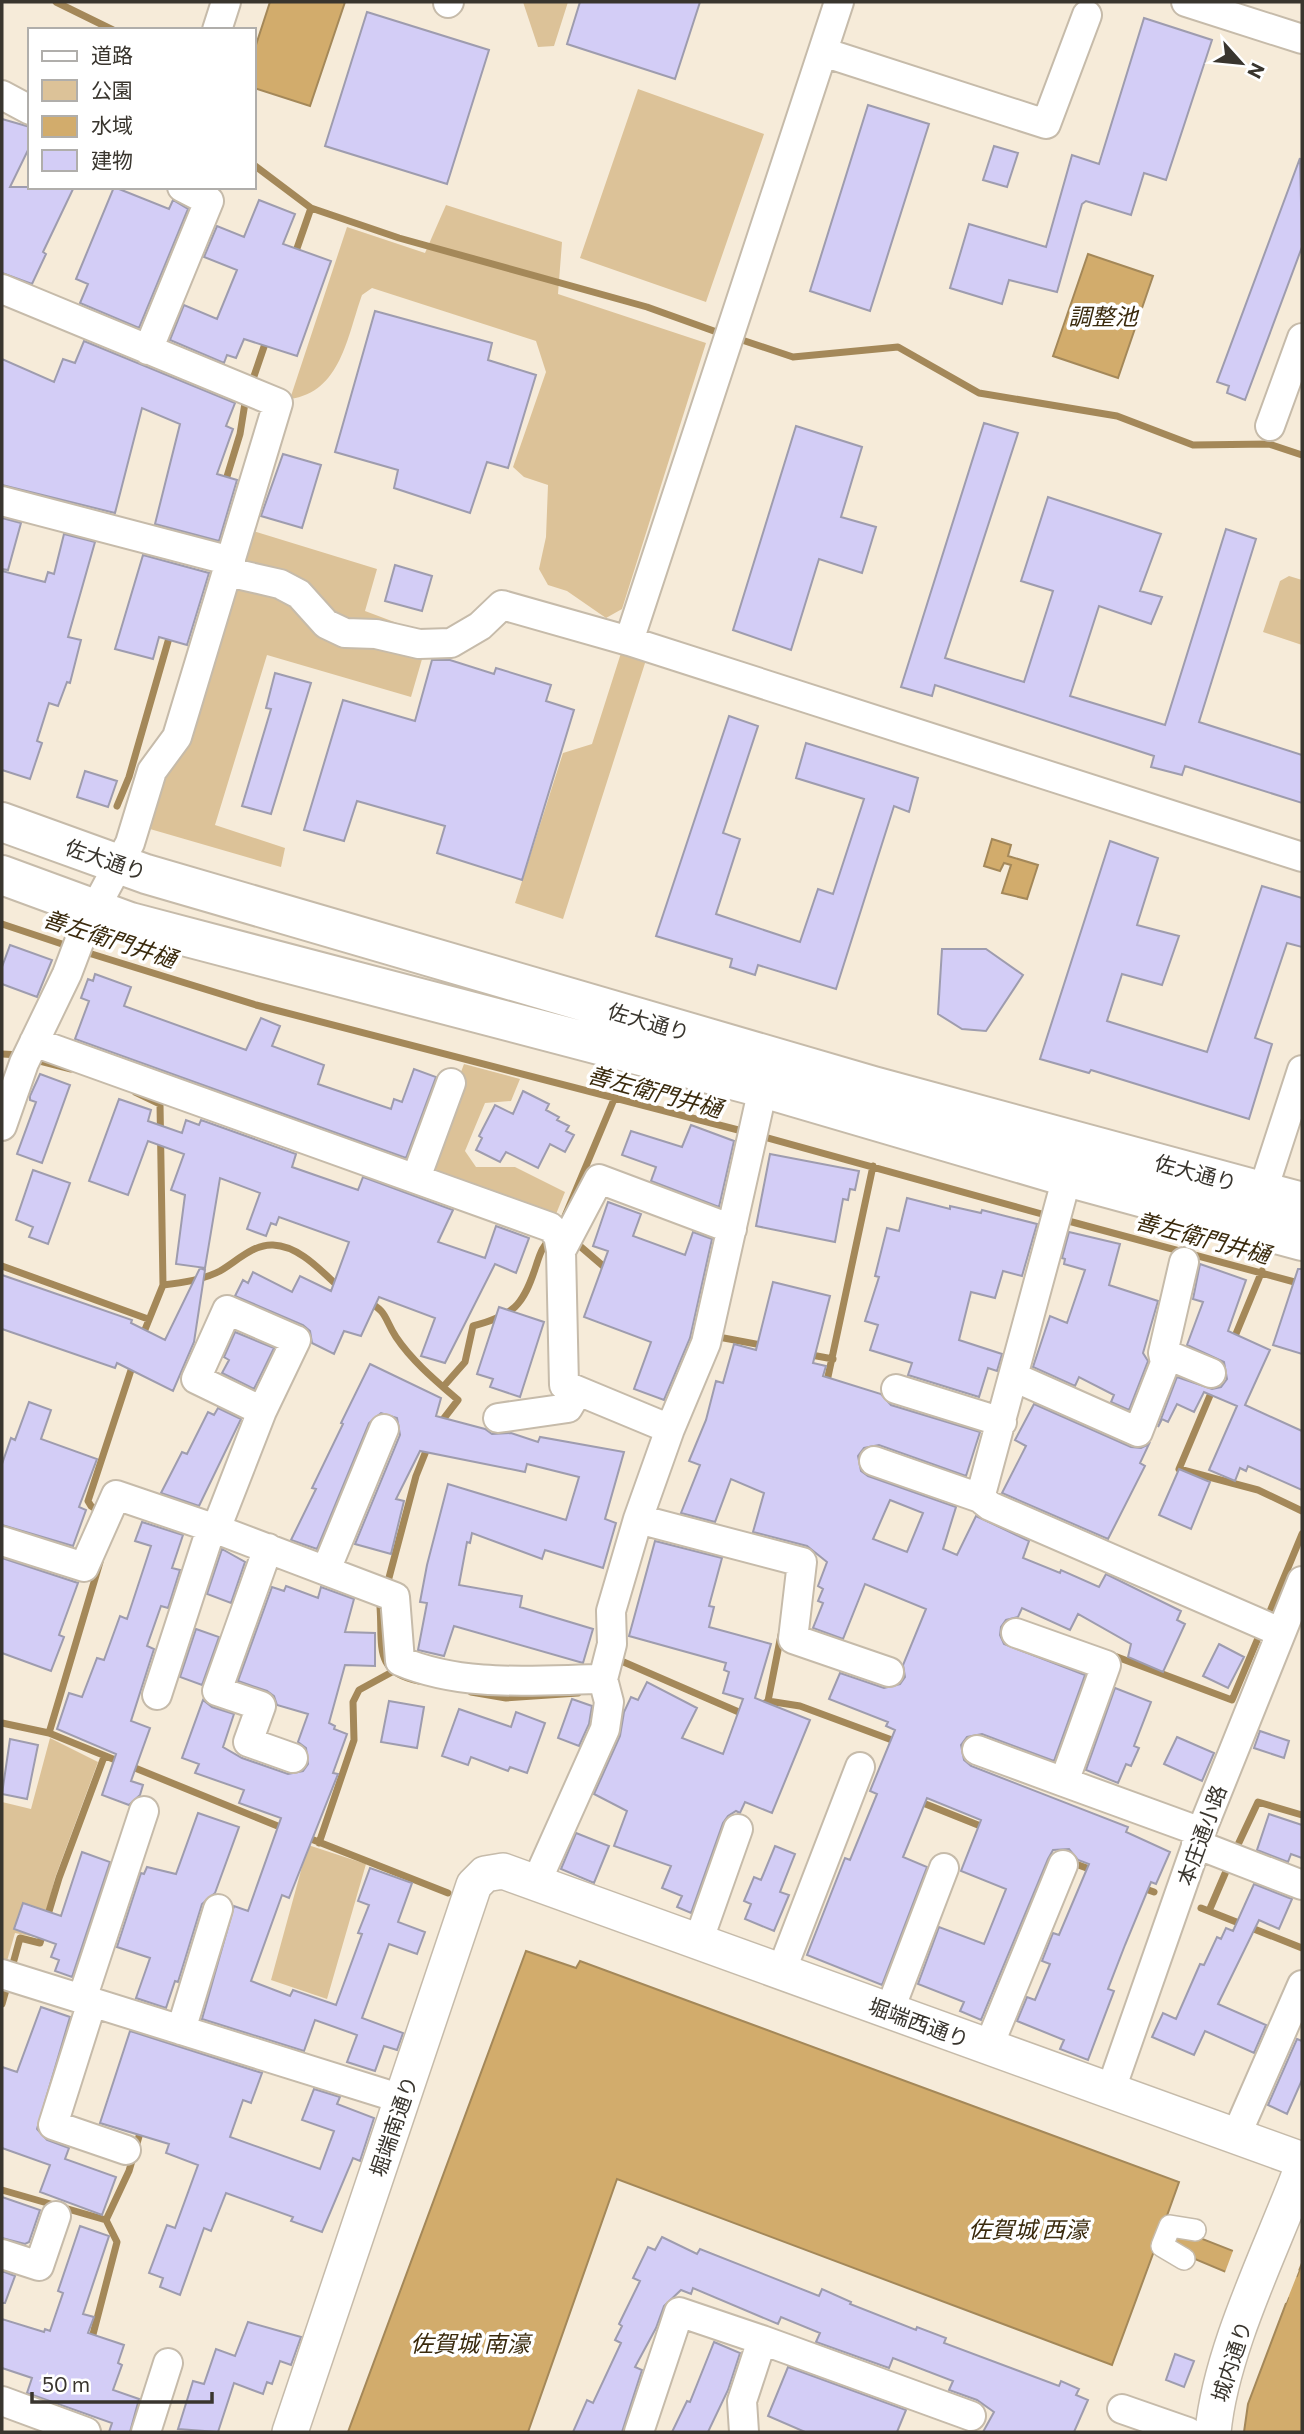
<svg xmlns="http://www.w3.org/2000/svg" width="1304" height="2434" font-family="Commissioner,'Noto Sans JP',sans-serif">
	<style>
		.green { fill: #dcc298 }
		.water { fill: #d2ac6c; stroke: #a48859; stroke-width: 2 }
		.pier { fill: #f6ebd9 }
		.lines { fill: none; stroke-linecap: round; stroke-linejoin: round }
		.stream { stroke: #a48859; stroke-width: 7 }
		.building { fill: #d3cdf6; stroke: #9e9cae; stroke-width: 2; fill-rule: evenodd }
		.pedestrian-casing { stroke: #c6bbaa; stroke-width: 24 }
		.minor-casing { stroke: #c6bbaa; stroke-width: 32 }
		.tertiary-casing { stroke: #c6bbaa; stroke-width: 38 }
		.secondary-casing { stroke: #c6bbaa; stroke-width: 42 }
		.pedestrian { stroke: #fff; stroke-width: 21 }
		.minor { stroke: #fff; stroke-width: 28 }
		.tertiary { stroke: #fff; stroke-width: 35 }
		.secondary { stroke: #fff; stroke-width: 38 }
		.labels { text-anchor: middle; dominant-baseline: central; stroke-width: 7; stroke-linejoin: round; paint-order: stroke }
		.street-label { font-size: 21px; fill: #39352e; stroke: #fff }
		.water-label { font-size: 23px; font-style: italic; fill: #3a2a0d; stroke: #fff }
	</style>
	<rect width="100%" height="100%" fill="#f6ebd9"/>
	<path class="green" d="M523,2H568L554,46L538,47Z
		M638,89L764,134L706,302L580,258Z
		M446,205L562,242L558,294L706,343L622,609L606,618L567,591L548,585L539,569L546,537L548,485L524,477L513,467L546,372L536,341L372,288L362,295C347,337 341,392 290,399L347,227L425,253Z
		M250,530L377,569L365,611L429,635L411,697L267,655L215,825L285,848L281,867L150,829L162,786L186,737Z
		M1289,576L1302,580V645L1263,632L1280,581Z
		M621,653L646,660L563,919L515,903L563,753L592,744Z
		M464,1064L520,1079L511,1101L485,1103L465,1151L476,1167H515L565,1192L554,1219L423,1173Z
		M50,1738L98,1762L55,1878L40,1938L15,1933L5,1968L2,1967V1802L31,1809Z
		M308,1845L366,1864L327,1999L271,1980Z"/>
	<path class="water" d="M270,2H345L310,106L254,88V51Z
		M1088,254L1153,276L1118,378L1053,356Z
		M992,839L1011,845L1008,856L1038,865L1027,899L1002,893L1011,865L1004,863L1000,871L984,866Z
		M526,1951L576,1968L580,1961L1179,2182L1164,2224L1297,2276L1302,2263V2432H1244L1248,2404L1288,2298L1157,2243L1112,2365L617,2179L528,2432H348Z"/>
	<path class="pier" d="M1234,2248L1295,2272L1299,2270L1286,2303L1224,2275Z"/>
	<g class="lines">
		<path class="stream" d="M56,2L113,30
			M254,165L311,208L399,238L647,307L725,335
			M294,257L311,208
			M736,338L793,357L898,347L979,393L1117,416L1193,445L1269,444L1302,455
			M253,379L267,338
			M225,483L240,434L245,403
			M117,806L129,777L171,631
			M2,924L71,947
			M82,951L256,1005L746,1132
			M2,1054L21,1055
			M32,1059L71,1069
			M135,1092L160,1104L163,1285L142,1337
			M757,1135L1049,1216
			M565,1216L615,1097
			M1061,1219L1302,1284
			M574,1241L610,1272
			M2,1266L148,1319
			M163,1285C182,1283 203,1280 220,1271C236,1262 253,1244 273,1245C300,1246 322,1272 340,1288
			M366,1301C388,1311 384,1319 396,1337C412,1361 436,1381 458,1400L438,1426
			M713,1336L767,1346
			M1233,1341L1262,1271
			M806,1354L833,1359
			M1227,1355L1179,1469L1258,1490L1302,1511
			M826,1386L873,1166
			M443,1387L465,1362L473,1326C514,1315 523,1306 536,1266C540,1254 542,1246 552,1237
			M102,1513L91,1506L88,1501L134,1361
			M100,1562L49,1733L285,1829
			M386,1589L416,1476L428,1446
			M382,1600L380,1607C383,1646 373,1672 419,1681
			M1266,1621L1302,1534
			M1109,1654L1232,1700L1261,1631
			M619,1660L741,1713H748
			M471,1692L506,1698L578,1693
			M768,1701L800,1706L900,1743
			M761,1706L768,1701L781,1635
			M2,1723L49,1733
			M918,1801L988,1829
			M306,1837L448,1893
			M319,1843L354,1740L353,1702L359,1690L392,1672
			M1235,1851L1258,1802L1302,1815
			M1070,1862L1095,1871
			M1140,1887L1154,1892
			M1201,1908L1302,1948
			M1209,1911L1230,1862
			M47,1918L59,1878L104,1757
			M11,1971L20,1938L40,1943L44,1929
			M2,2004L8,1983
			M2,2190L106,2220L117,2242L91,2342
			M106,2220L129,2171L142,2126"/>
	</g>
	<path class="building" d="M580,2H700L675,79L567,44Z
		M367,12L489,50L447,184L325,146Z
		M1144,18L1212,40L1166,180L1144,173L1131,215L1086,201L1082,204L1057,292L1009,280L1002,304L950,288L969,224L1046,247L1072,155L1099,164Z
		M868,105L929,124L870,311L810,291Z
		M2,119L30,127V146L10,187H74L43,252L46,254L32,284L2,273Z
		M994,146L1018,153L1007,187L983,180Z
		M1300,158L1302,247L1245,400L1227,393L1229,386L1217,382Z
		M114,187L169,209L173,200L188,209L139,328L80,303L88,284L76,279Z
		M259,200L295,214L283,244L331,261L297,356L244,339L236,358L227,355L224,363L170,340L184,305L217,319L237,270L204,257L217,226L244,237Z
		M375,311L492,343L488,360L536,375L508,468L487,462L470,513L394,488L398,470L335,452Z
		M84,341L235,403L226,426L233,429L217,474L237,480L219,541L155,524L180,424L142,408L115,513L2,485V359L54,382L63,359L75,363Z
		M984,423L1018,433L945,658L1024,682L1053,591L1021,581L1048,497L1161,534L1140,591L1162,597L1151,624L1099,606L1070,696L1165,725L1226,529L1256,539L1199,722L1302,755V803L1185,766L1182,775L1151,767L1154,756L935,685L932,696L901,687Z
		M796,426L862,447L841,517L876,527L862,573L819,559L791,650L733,630Z
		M283,454L321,465L302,528L261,516Z
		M2,518L21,523L8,570L2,569Z
		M64,534L95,542L68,637L81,640L70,683L67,682L58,706L49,703L37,741L42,743L30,779L2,770V571L45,582L48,572L54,574Z
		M143,555L209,573L187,645L159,637L153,659L115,649Z
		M395,565L432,576L422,611L385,601Z
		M432,660H450L494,674L496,668L551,685L546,701L574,710L522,880L437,853L445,826L357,801L344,841L304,830L343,700L415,721Z
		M275,673L311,683L271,814L242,806L271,709L266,708Z
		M729,716L758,726L723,833L740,839L716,914L800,942L818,889L833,894L864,799L796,778L806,743L918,778L909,812L894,806L836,989L758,965L755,975L730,967L732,959L656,936Z
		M85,771L117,781L108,807L77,797Z
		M1110,841L1158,858L1137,925L1179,936L1162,985L1122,974L1107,1021L1207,1052L1262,886L1302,898V947L1287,943L1255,1038L1272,1044L1249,1119L1091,1070L1089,1073L1040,1059Z
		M10,945L52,960L37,997L2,984V967Z
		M942,949H986L1023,975L986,1031L962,1029L938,1014Z
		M95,974L131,987L124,1006L246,1050L261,1018L280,1026L272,1046L324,1065L318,1084L391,1109L394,1099L402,1102L414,1069L436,1077L406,1158L75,1039L89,1001L81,998L88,979L93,981Z
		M40,1074L70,1085L42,1163L17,1154L36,1102L30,1100V1096Z
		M523,1091L549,1104L546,1110L559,1117L557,1120L569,1126L566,1131L574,1135L565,1152L550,1144L538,1168L506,1152L500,1162L476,1150L482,1138L479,1136L495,1105L513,1114Z
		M119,1099L151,1110L148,1121L182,1133L186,1120L199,1125L201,1120L296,1154L292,1167L358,1190L363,1177L453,1210L438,1242L485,1258L496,1226L529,1238L516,1273L495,1264L445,1363L421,1356L435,1318L379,1297L361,1336L344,1331L334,1354L312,1343L310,1331L303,1325L235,1296L243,1280L248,1283L253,1272L292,1292L300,1276L331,1291L349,1242L279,1217L276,1225L271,1223L266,1236L247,1229L260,1193L220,1178L205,1268L176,1264L185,1195L171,1190L184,1154L148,1141L128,1195L89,1181Z
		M691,1125L734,1141L719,1207L651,1181L656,1167L622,1155L631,1131L682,1147Z
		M770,1154L859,1171L855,1190L850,1189L848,1200L843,1199L835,1242L756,1226Z
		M33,1170L70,1183L48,1244L29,1237L33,1227L16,1220Z
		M907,1198L950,1209V1206L981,1213L982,1210L1037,1224L1022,1276L1003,1271L995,1298L971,1292L959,1340L1002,1354L997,1371L988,1368L979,1397L908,1375L912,1363L870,1350L878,1325L865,1321L879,1277L875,1276L887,1228L899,1231Z
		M608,1202L641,1214L633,1236L685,1255L693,1232L712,1239L690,1338L664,1400L634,1389L651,1342L584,1317L608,1251L593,1246Z
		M1069,1232L1120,1244L1109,1285L1158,1301L1143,1353L1148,1361L1129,1410L1111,1402L1114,1395L1079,1377L1075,1386L1033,1367L1050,1316L1067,1323L1085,1270L1064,1264L1065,1259L1062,1258Z
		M1200,1264L1246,1280L1228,1331L1270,1350L1245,1405L1302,1431V1490L1248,1466L1246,1471L1240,1468L1235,1481L1209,1470L1237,1406L1204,1392L1194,1412L1177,1404L1168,1422L1162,1419L1158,1427L1177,1377L1212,1389L1221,1387L1227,1379L1224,1362L1187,1345L1203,1302L1193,1299Z
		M200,1268L205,1270L194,1342L173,1391L117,1363L115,1368L2,1329V1275L132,1320L131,1323L165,1340Z
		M1298,1269H1302V1354L1273,1345Z
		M773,1282L830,1296L813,1363L826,1366L823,1376L881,1394L891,1405L980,1432L966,1476L879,1445L864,1448L858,1456L861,1471L868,1476L956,1507L943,1549L957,1555L976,1516L1029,1541L1023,1558L1060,1573L1061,1570L1099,1587L1106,1574L1181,1611L1177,1620L1185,1624L1163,1672L1128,1657L1131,1644L1078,1614L1070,1630L1022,1608L1018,1617L1006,1620L1001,1627L1000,1635L1004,1644L1085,1675L1054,1761L982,1734L967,1737L961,1745L964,1760L971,1766L1128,1827L1126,1832L1170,1852L1156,1884L1151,1882L1125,1945L1108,1989L1114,1991L1088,2060L1060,2049L1064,2040L1017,2021L1027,1997L1035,2000L1050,1964L1042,1961L1053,1933L1059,1935L1089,1864L1078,1860L1069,1849L1053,1850L1048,1859L981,2020L960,2011L964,2002L918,1984L939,1927L984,1944L1006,1889L961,1871L981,1820L927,1798L903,1857L927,1867L882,1985L807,1955L845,1858L850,1860L877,1794L870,1791L895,1730L886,1726L888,1722L829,1699L840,1673L884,1688L900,1684L905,1677L903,1665L926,1609L865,1584L843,1639L813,1628L823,1603L818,1601L823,1589L818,1586L827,1562L807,1546L753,1532L764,1493L731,1479L715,1522L681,1513L700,1465L689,1461L706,1420L716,1381L723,1383L734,1344L756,1350ZM890,1500L923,1513L907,1552L873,1539Z
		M499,1307L544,1322L520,1397L490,1387L493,1379L477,1374Z
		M235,1332L274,1348L254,1389L222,1373L229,1360L224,1357Z
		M370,1364L441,1398L436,1416L485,1429L492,1434L511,1433L538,1442L540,1437L624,1452L605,1519L616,1523L603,1568L545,1550L542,1559L472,1533L470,1543L467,1542L459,1585L522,1596L520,1607L593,1629L583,1663L454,1626L444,1656L418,1650L427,1603L420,1602L427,1565L448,1484L566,1520L579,1477L527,1464L525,1472L420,1451L396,1499L404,1501L391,1554L355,1544L400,1435L397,1418L381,1413L369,1423L317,1549L291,1540L316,1489L312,1488L343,1424L341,1423Z
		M29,1402L51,1410L41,1439L97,1459L79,1507L86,1510L73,1546L2,1525V1464L11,1438L15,1440Z
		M1034,1404L1131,1447L1141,1448L1149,1444L1140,1463L1145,1466L1108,1539L1002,1493L1026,1446L1015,1440Z
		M218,1408L241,1419L199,1506L161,1493L182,1452L187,1454L208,1412L214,1415Z
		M1179,1469L1210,1482L1191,1529L1159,1515Z
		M142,1522L183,1535L172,1568L180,1570L168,1608L161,1606L147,1646L154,1649L131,1721L150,1728L131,1781L143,1785L140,1795L129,1805L102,1795L116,1754L57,1729L69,1693L82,1697L97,1658L104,1660L120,1616L127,1619L151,1546L135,1541Z
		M655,1541L722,1558L709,1606L714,1607L709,1627L771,1644L755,1698L810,1720L772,1813L745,1802L740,1813L736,1811L728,1816L723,1823L691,1913L677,1907L682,1896L662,1888L671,1866L614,1846L627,1811L594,1794L620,1736L624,1712L631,1697L638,1700L647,1682L697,1708L682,1738L723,1754L743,1699L723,1693L729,1672L724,1670L726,1663L629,1636Z
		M222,1549L245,1562L231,1603L207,1594Z
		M2,1558L78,1583L59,1635L64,1637L51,1671L2,1653Z
		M286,1586L318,1598L321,1587L354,1599L345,1632L375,1633V1666L345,1665L329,1723L335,1726L334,1729L347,1734L333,1773L338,1774L289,1898L282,1895L251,1981L290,1996L293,1990L336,2005L362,1934L358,1933L369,1905L358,1901L370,1868L412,1883L398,1922L425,1932L417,1954L389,1944L362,2018L403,2033L397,2050L384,2046L375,2071L347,2062L357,2035L315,2020L304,2051L202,2019L234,1906L248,1911L281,1818L239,1803L244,1790L195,1773L199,1764L182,1758L203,1700L212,1707L234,1714L223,1747L242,1758L288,1774L303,1771L308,1764L306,1748L298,1742L308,1714L277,1705L274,1696L267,1691L238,1681L272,1587L284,1591Z
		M196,1629L219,1637L202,1685L180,1677Z
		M1219,1644L1244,1657L1228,1688L1203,1676Z
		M1115,1688L1151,1702L1134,1746L1139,1748L1131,1766L1126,1764L1118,1783L1086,1770Z
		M572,1699L592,1706L589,1724L579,1746L558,1738Z
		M389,1701L424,1707L417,1748L381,1742Z
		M459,1709L511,1727L516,1712L545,1723L527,1773L510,1767L508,1771L471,1757L468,1765L442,1756Z
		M1260,1731L1289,1741L1284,1758L1254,1748Z
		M1177,1737L1214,1753L1202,1781L1164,1764Z
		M10,1739L38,1745L27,1799L2,1794Z
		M198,1813L239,1827L215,1893L202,1904L178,1982L175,1981L166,2008L136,1998L150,1958L117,1947L141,1873L144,1874L147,1867L176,1874Z
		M1269,1814L1302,1825V1858L1291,1854L1288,1862L1257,1850Z
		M576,1833L609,1846L594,1883L561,1869Z
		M775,1846L795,1854L780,1892L789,1895L774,1931L745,1919L751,1904L744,1901L754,1877L761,1880Z
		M82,1852L110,1862L72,1977L55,1971L59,1960L51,1957L56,1944L14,1929L23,1903L61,1916Z
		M1254,1884L1292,1899L1279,1929L1259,1920L1218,2004L1266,2025L1254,2053L1205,2031L1194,2055L1152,2037L1163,2013L1176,2019L1200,1964L1204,1965L1217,1937L1221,1939L1226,1928L1233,1931Z
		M41,2007L70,2017L37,2129L47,2140L69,2148L65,2159L116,2177L102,2215L40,2192L50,2165L2,2148V2067L17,2072Z
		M130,2031L262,2073L251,2103L243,2100L230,2137L320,2169L334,2131L302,2120L314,2089L340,2097L337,2104L374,2118L360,2161L353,2158L322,2232L291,2221L293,2217L226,2193L211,2231L204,2228L180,2295L160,2287L163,2278L149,2273L167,2225L175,2228L198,2165L166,2153L169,2144L100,2123Z
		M1297,2039L1302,2041V2080L1287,2114L1268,2105Z
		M2,2197L40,2210L29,2242L25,2244L2,2238Z
		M80,2226L109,2236L83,2314L94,2317L88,2333L124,2345L118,2363L122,2365L113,2390L139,2399L130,2432H109L112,2423L27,2393L32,2378L2,2368V2319L44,2332L45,2329L50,2331L63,2293L58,2291Z
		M662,2237L697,2254L700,2249L819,2296L822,2289L851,2302L850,2304L916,2330L917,2327L946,2338L944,2343L1059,2386L1061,2381L1079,2389L1076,2395L1088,2400L1074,2432H983L994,2412L977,2400L949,2390L953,2381L893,2358L889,2368L816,2342L820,2333L781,2317L778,2324L693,2288L691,2294L681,2290L664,2306L656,2328L635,2367L642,2370L622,2432H573L587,2400L593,2403L621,2343L615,2340L622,2326L619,2324L640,2281L633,2278L648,2247L655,2250Z
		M2,2271L15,2276L5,2303H2Z
		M248,2322L301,2337L291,2365L280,2361L272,2384L267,2382L263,2394L234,2383L218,2432L178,2429L193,2381L204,2384L216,2349L235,2356Z
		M714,2342L740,2353L728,2390L708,2432H672L687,2401L690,2402Z
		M1175,2354L1194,2361L1184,2387L1166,2380Z
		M788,2367L906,2410L897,2432H805L768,2416Z"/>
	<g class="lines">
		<g class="pedestrian-casing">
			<path id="pedestrian" d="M1184,2259L1162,2246L1170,2226L1195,2230"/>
		</g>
		<g class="minor-casing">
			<path id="minor" d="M839,2L629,641L1302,857
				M1186,2L1302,39
				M448,3L449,2
				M217,30L226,2
				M823,52L1046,124L1087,15
				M2,95L30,110
				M2,289L278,403L177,737L152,771L130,843L84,929L67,974L24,1063L2,1126
				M148,350L209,201L182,187
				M1270,426L1302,338
				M2,501L231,561
				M228,572L280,584L299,594L326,624L345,633L376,634L419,644L451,643L480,626L502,605L629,641
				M34,1042L550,1227L558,1235L561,1251L564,1385L670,1429
				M1067,1177L980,1498L990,1506L1280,1632
				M416,1178L451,1083
				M1263,1190L1302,1070
				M561,1251L599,1179L732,1229
				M1163,1353L1211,1373
				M1014,1377L1138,1432L1165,1363L1163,1353L1184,1262
				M896,1389L1002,1422
				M498,1418L568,1408L578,1391
				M874,1461L980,1498
				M638,1519L802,1562L793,1639L889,1672
				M2,1541L84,1567L116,1495L216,1529L395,1597L400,1661C464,1688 534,1680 603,1679
				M268,1548L217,1691L261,1706L248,1742L293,1758
				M326,1570L384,1429
				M157,1695L208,1538L216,1529L262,1411L296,1340L227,1310L196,1379L262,1411
				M977,1750L1064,1782L1106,1665L1016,1633
				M1064,1782L1201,1832
				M1196,1844L1302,1885
				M536,1883L605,1729L609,1702L603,1679L612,1644L611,1611L638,1519L670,1429L706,1343L763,1088
				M698,1942L738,1829
				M781,1972L860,1767
				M2,1974L402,2099
				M82,1999L144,1811
				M92,2002L53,2125L126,2150
				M889,2012L944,1868
				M181,2030L218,1909
				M988,2048L1063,1865
				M1110,2092L1201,1832L1302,1581
				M1235,2138L1302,1985
				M2,2254L39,2266L56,2216
				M762,2340L971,2416
				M2,2401L86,2432
				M1122,2409L1188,2432
				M146,2432L168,2363
				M639,2432L679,2312L762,2340L742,2401L744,2432"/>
		</g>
		<g class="tertiary-casing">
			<path id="tertiary" d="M290,2432L474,1885L485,1874L503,1871L1302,2160
				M1213,2432C1221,2348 1272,2249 1302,2168"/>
		</g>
		<g class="secondary-casing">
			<path id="secondary" d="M2,822L146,874L873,1086L1302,1202
				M2,875L130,922L763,1088L1067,1177L1302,1241"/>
		</g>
		<use href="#pedestrian" class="pedestrian"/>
		<use href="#minor" class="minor"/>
		<use href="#tertiary" class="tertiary"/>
		<use href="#secondary" class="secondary"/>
	</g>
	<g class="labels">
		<g class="street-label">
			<text transform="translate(106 859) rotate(19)">佐大通り</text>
			<text transform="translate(649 1021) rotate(16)">佐大通り</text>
			<text transform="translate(1196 1172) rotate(15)">佐大通り</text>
			<text transform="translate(1201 1835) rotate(-70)">本庄通小路</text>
			<text transform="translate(919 2022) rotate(20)">堀端西通り</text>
			<text transform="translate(393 2126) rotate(-71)">堀端南通り</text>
			<text transform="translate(1231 2361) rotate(-72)">城内通り</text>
		</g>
		<g class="water-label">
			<text x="1103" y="316">調整池</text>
			<text transform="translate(110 938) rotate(18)">善左衛門井樋</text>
			<text transform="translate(655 1091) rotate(15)">善左衛門井樋</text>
			<text transform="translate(1203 1237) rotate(15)">善左衛門井樋</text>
			<text x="1028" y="2229">佐賀城 西濠</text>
			<text x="470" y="2343">佐賀城 南濠</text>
		</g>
	</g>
	<rect width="1304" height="2434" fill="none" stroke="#39352e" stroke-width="7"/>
	<rect x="28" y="28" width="228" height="161" fill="#ffffff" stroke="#b0aeab" stroke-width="2"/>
	<rect x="42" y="51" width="35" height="10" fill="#ffffff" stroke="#b0aeab" stroke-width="2"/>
	<text x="91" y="63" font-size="21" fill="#39352e">道路</text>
	<rect x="42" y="80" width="35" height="21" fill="#dcc298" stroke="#b0aeab" stroke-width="2"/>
	<text x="91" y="98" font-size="21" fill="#39352e">公園</text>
	<rect x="42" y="116" width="35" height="21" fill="#d2ac6c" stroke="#b0aeab" stroke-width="2"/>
	<text x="91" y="133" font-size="21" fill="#39352e">水域</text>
	<rect x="42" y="150" width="35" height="21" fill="#d3cdf6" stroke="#b0aeab" stroke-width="2"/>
	<text x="91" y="168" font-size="21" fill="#39352e">建物</text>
	<g transform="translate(1241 63) rotate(117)" stroke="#ffffff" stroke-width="5" paint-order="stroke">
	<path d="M0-5L12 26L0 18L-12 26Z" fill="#39352e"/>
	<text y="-10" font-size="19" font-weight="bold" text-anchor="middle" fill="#39352e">N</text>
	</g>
	<path d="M32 2392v10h180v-10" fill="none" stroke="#39352e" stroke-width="3.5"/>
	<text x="42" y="2392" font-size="21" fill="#39352e" stroke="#ffffff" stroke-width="5" paint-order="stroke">50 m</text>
</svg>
